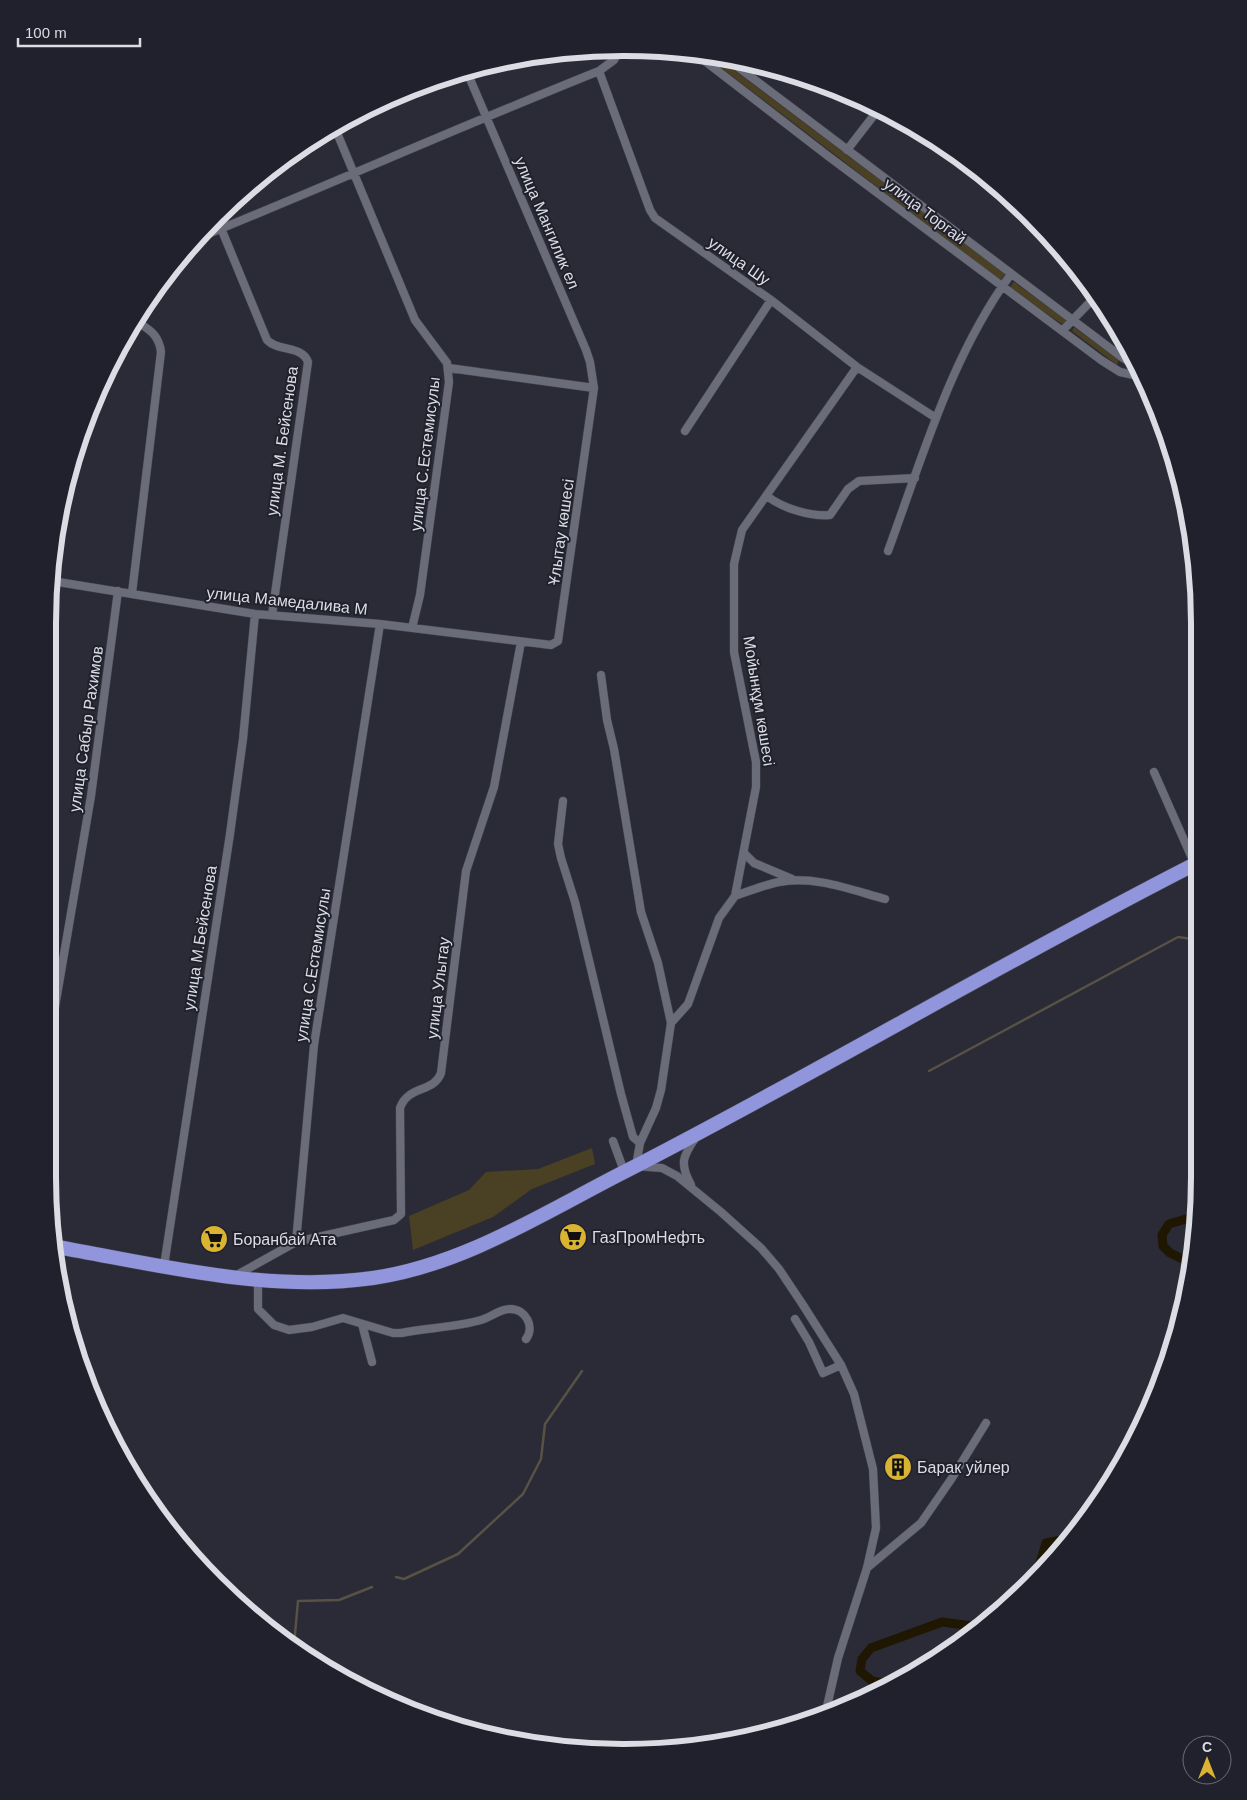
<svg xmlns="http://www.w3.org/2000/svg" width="1247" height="1800" font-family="Helvetica,sans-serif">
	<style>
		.green { fill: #4a4023 }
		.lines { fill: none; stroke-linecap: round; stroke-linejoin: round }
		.stream { stroke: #575245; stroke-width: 2.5 }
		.canal { stroke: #1f1701; stroke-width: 9 }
		.minor-casing { stroke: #464751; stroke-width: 9 }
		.trunk-casing { stroke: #464751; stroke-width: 15 }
		.minor { stroke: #6a6c79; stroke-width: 8 }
		.trunk { stroke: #9095dc; stroke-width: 14 }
		.labels { text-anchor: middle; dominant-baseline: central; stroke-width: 4; stroke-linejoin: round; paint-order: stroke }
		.street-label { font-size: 16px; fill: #dbdce4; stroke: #20212c }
		.poi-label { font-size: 16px; fill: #dbdce4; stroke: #20212c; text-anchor: start }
		.rim { fill: none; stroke: #dbdce4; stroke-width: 6 }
	</style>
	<rect width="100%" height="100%" fill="#2a2b36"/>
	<path class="green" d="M706,56L717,57L1005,274L1000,281Z
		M1014,282L1067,320L1062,324L1009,288Z
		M1074,327L1119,359L1117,365L1072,331Z
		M592,1148L595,1164L532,1189L493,1217L413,1250L409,1216L469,1190L486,1172L538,1169Z"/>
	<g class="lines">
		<path class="stream" d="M929,1071L1178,937L1199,940
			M396,1577L404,1579L458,1554L523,1494L541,1459L545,1424L582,1371
			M294,1645L298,1601L339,1600L372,1587"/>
		<path class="canal" d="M1191,1263L1170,1253L1163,1246L1162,1235L1169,1224L1196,1216
			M1036,1577L1046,1543L1061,1540L1065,1542
			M893,1685L872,1681L860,1671L862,1659L871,1648L942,1622L979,1627"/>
		<g class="minor-casing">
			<path id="minor" d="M697,55L828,156L1101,360L1120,372L1143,377
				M726,58L1123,358L1139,367
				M599,71L650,210L655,218L771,300L857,367L936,418
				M335,128L415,320L447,363L449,382L420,595L412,628
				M847,150L878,110
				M216,216L267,340C278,352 302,345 308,362L272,615
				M196,239C331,184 464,125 599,71L614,60L621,48
				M1062,331L1095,297
				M449,368L594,388
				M685,431L771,300
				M767,496C782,508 811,517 830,515L848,489L859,481L915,478
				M888,551C923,456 951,356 1011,274
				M52,581L255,614L380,624L551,645L558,641L594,388L590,362L586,350L467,72
				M132,593L161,352C159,335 150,330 136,321
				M601,675L607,720L614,749L641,912L658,963L671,1023L661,1090L656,1108L640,1143L636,1166L662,1168L677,1176L721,1212L761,1248L779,1269L803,1305L841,1365L854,1394L873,1469L876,1528L867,1568L838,1658L826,1711
				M1154,772L1195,865
				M563,801L558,844L561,858L575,902L621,1094L633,1137L640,1143
				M744,853L754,863L792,879
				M735,896C749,891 764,885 779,882C814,875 852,890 885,899
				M671,1023L688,1004L719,918L735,896L756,787V762L734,652V564L742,530L857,367
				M48,1048L91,796L118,591
				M613,1141L624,1171
				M691,1185C679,1163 683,1156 696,1137
				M296,1242L314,1045L380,624
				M164,1266L230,834L243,739L255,614
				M235,1276L296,1242L394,1220L401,1214L400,1108C408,1085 434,1093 441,1073L466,871L494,787L521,642
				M258,1280V1309L274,1325L289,1330L312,1327L343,1318L393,1333H401C426,1328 458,1327 481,1320C491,1317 500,1309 510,1309C526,1309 535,1327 526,1339
				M795,1319L809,1342L823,1373L841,1365
				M362,1324L372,1362
				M867,1568L921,1523L952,1478L986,1423"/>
		</g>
		<g class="trunk-casing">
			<path id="trunk" d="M57,1247C160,1265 268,1293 373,1278C464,1265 545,1212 626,1171C819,1072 1006,960 1199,862"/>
		</g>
		<use href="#minor" class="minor"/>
		<use href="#trunk" class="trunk"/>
	</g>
	<defs>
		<g id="supermarket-disc" transform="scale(1.4375)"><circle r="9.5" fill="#dab333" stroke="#20212c"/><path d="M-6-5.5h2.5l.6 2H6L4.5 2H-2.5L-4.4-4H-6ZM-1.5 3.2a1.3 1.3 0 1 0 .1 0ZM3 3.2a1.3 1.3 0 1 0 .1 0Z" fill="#111"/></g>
		<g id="building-disc" transform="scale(1.4375)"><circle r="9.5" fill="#dab333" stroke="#20212c"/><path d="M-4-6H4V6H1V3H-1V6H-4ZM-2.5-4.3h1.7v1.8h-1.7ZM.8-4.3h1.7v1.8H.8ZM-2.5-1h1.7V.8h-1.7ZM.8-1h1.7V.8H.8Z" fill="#111"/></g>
	</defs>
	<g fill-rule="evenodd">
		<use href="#supermarket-disc" x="573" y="1237"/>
		<use href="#supermarket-disc" x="214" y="1239"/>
		<use href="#building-disc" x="898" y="1467"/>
	</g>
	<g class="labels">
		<g class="street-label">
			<text transform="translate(925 211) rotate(37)">улица Торгай</text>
			<text transform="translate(547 223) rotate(67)">улица Мангилик ел</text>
			<text transform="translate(739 261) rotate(35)">улица Шу</text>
			<text transform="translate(282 441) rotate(-82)">улица М. Бейсенова</text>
			<text transform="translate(425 454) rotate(-83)">улица С.Естемисулы</text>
			<text transform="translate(561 532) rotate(-82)">Ұлытау көшесі</text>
			<text transform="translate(287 601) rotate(6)">улица Мамедалива М</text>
			<text transform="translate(759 701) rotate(81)">Мойынқұм көшесі</text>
			<text transform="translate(86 729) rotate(-82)">улица Сабыр Рахимов</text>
			<text transform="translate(200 938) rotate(-81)">улица М.Бейсенова</text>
			<text transform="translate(313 965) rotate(-81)">улица С.Естемисулы</text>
			<text transform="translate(438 988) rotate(-83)">улица Улытау</text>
		</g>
		<g class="poi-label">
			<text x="592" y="1237">ГазПромНефть</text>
			<text x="233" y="1239">Боранбай Ата</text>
			<text x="917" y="1467">Барак уйлер</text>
		</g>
	</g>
	<path d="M0 0H1247V1800H0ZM623 56H624A567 567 0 0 1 1191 623V1177A567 567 0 0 1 624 1744H623A567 567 0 0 1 56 1177V623A567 567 0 0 1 623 56Z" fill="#20212c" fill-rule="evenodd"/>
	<path class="rim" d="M623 56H624A567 567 0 0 1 1191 623V1177A567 567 0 0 1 624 1744H623A567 567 0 0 1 56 1177V623A567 567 0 0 1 623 56Z"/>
	<g transform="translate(1207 1760)"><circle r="24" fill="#20212c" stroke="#6b6c76"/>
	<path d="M0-4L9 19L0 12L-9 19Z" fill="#dab333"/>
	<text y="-8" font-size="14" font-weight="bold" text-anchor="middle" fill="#dbdce4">С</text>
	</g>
	<path d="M18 38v8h122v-8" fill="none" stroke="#dbdce4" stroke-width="2.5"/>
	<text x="25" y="38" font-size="15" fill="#dbdce4" stroke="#20212c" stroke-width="4" paint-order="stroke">100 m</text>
</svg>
